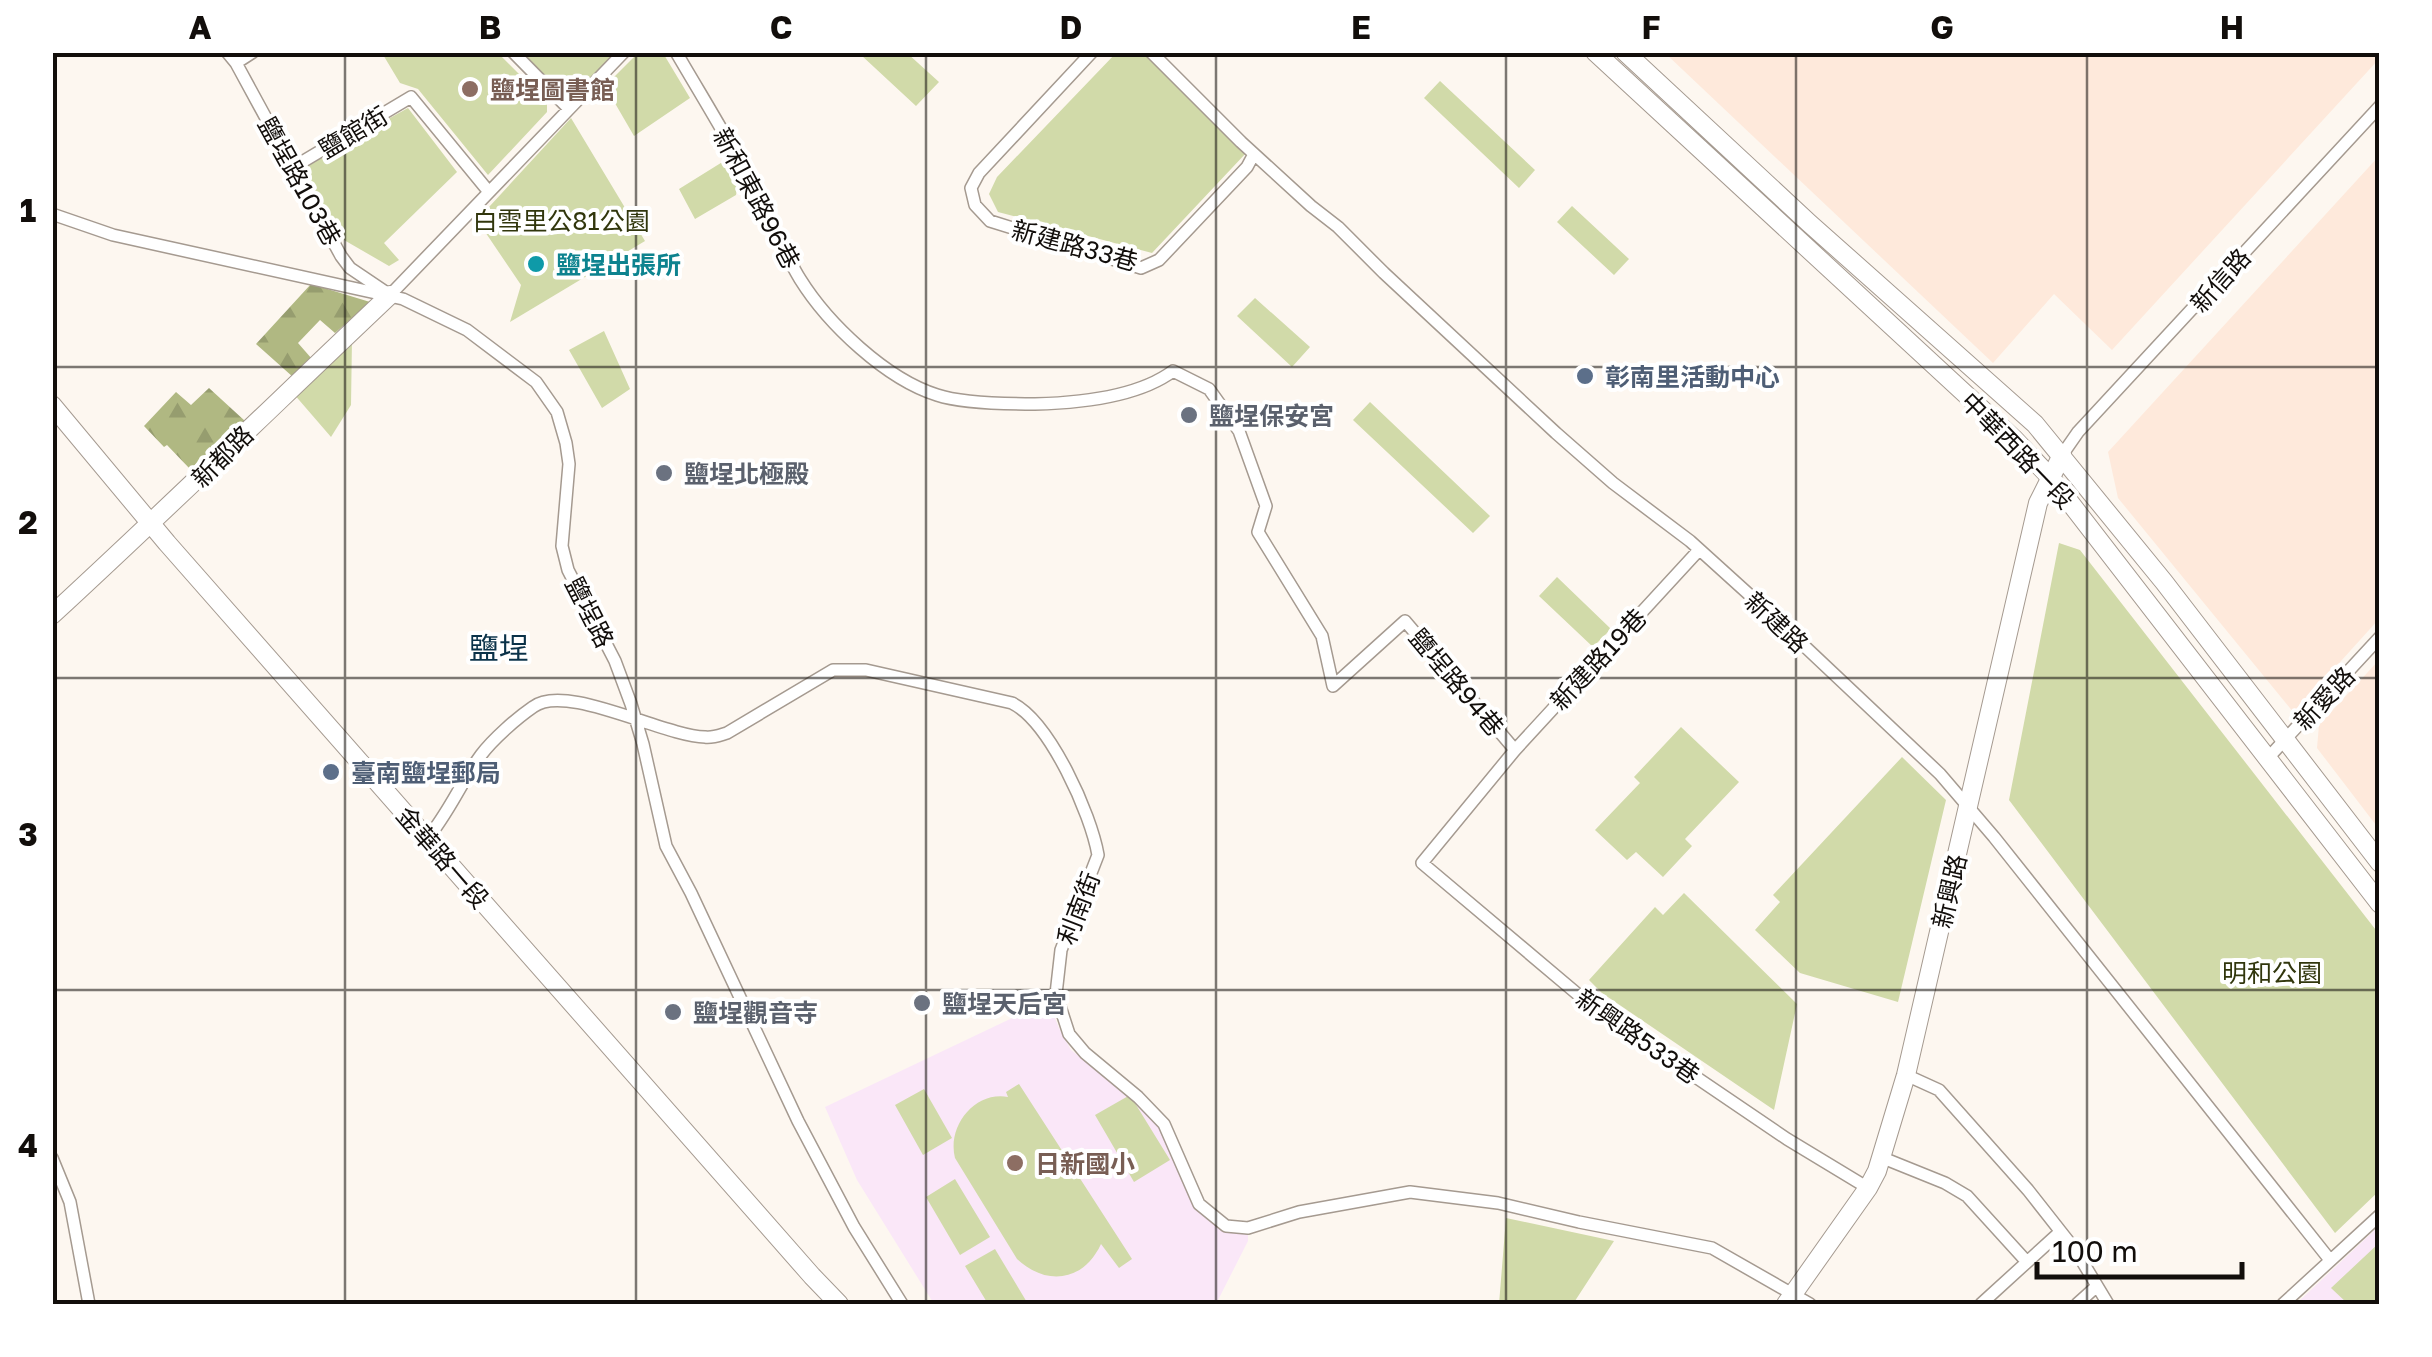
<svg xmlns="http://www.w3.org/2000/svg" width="2432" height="1357" font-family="'Golos Text','Noto Sans TC',sans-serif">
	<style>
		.industrial { fill: #fee9db }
		.education { fill: #fae7f8 }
		.green { fill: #d1daa9 }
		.forest { fill: url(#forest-firs) }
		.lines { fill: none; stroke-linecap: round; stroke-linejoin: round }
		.street-casing { stroke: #a59a90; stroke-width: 14 }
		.secondary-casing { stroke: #a59a90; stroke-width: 20 }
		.primary-casing { stroke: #a59a90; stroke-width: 20 }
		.street { stroke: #fff; stroke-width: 11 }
		.secondary { stroke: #fff; stroke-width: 18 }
		.primary { stroke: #fff; stroke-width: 18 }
		.grid { fill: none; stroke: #120e0b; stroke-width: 2.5; stroke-opacity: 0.55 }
		.education-dot { fill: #8d6e63; stroke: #fff; stroke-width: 4 }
		.culture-dot { fill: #0f9aa8; stroke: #fff; stroke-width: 4 }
		.service-dot { fill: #5c6f8a; stroke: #fff; stroke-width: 4 }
		.worship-dot { fill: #6b7280; stroke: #fff; stroke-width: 4 }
		.labels { text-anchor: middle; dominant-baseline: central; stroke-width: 8; stroke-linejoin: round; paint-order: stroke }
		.education-label { font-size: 25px; font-weight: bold; fill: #785e54; stroke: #fff; text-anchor: start }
		.street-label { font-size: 25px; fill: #120e0b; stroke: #fff }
		.park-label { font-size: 25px; fill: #31360c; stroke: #fff }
		.culture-label { font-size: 25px; font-weight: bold; fill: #0d838f; stroke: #fff; text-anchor: start }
		.service-label { font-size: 25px; font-weight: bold; fill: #4e5e75; stroke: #fff; text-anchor: start }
		.worship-label { font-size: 25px; font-weight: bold; fill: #5b616d; stroke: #fff; text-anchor: start }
		.quarter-label { font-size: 30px; fill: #0a3249; stroke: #fff }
		.neatline { fill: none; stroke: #120e0b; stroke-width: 4 }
		.grid-label { font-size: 32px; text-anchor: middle; font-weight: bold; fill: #120e0b }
	</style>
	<defs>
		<pattern id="forest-firs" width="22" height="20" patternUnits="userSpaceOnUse" patternTransform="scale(2.5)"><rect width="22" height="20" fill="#b0b882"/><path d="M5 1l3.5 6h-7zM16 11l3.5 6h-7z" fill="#969d6f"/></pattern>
	</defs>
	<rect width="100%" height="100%" fill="#fdf7f0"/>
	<path class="industrial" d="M2379,52V59L2112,350L2054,294L1993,363L1665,53Z
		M2379,156V619L2294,713L2118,498L2108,452Z
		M2379,660V829L2317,748L2319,725Z"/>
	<path class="education" d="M1048,1001L1059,1028L1071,1050L1157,1118L1207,1211L1248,1230V1241L1216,1304H934L857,1180L825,1107Z
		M2379,1226V1304H2296Z"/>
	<path class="green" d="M863,52L907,53L939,82L916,106L861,55Z
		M382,53H498L547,102V112L488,175L418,89L400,83Z
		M518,53H616L568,105Z
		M638,53H663L690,98L634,136L605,86Z
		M1116,53H1144L1247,152L1152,253L998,212L989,194L997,177Z
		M1440,81L1535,170L1519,188L1424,98Z
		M408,108L457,172L384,243L399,260L389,266L344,240L296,170Z
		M571,118L645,241L510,322L521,285L477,220Z
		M724,161L738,184L736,195L695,219L679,189Z
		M1572,206L1629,259L1614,275L1557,222Z
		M1255,298L1310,347L1292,367L1237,316Z
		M604,331L630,389L602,408L569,350Z
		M352,339L351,405L331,437L293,393Z
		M1370,402L1490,516L1473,533L1353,420Z
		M2059,543L2080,550L2379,934V1191L2335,1233L2009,800Z
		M1557,577L1611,629L1593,647L1539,596Z
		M1681,727L1739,782L1685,839L1692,846L1663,877L1636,852L1627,860L1595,830L1640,783L1634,777Z
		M1902,757L1946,800L1898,1002L1800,973L1755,930L1780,902L1773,895Z
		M1684,893L1797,1004L1774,1110L1602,993L1589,980L1655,907L1663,915Z
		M1019,1084L1132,1259L1119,1268L1101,1244C1084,1281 1047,1287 1017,1259L955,1158C947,1127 974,1091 1008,1097L1006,1092Z
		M924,1089L952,1138L923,1155L895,1105Z
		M1130,1095L1170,1160L1134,1182L1095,1115Z
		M955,1179L990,1237L960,1255L926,1197Z
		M1506,1218L1614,1241L1573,1304H1499Z
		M2379,1243V1304H2348L2331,1288Z
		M995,1249L1028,1304H988L965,1266Z"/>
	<path class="forest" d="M311,284L370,302L335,333L320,320L298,343L312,359L293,377L256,344Z
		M209,388L245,421L190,469L167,445L164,447L144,426L176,392L191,405Z"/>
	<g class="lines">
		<g class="street-casing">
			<path id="street" d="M227,52L236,63L341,256L350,268L390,295L624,52
				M513,52L569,109
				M676,52C704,100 734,148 759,197C773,224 784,253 800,279C828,324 886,379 937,395C961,403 1009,404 1035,404C1077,403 1138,397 1173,371L1209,389L1239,431L1266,506L1258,532L1322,636L1333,686L1405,621L1515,750
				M1092,52L979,173L971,188L975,205L990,221L1141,268L1159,260L1247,167L1254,154
				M1151,52L1241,142L1311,206L1338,227L1384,273L1556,433L1613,483L1690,541L1764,608L1940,774L1994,837L2330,1260
				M236,63L253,52
				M292,168L411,97L489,192
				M52,214L113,235L403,299L467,330L536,382L557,412L566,443L569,464L562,546L568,570L615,661L631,704L643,744L666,846L691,893L798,1121L854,1227L902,1304
				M2062,455L2078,432L2380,106
				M1699,550L1515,750L1422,863L1594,1008L1787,1139L1868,1188
				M2268,758L2380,637
				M426,840C449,813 461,782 481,755C493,739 517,718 533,707C565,682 663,736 705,737C713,738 720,735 727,733L833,670H866L1012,703C1050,722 1091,814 1098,855L1061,950L1056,994L1069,1034L1085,1053L1138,1097L1164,1124L1199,1204L1226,1226L1248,1228L1299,1212L1410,1192L1498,1203L1579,1222L1712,1248L1810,1304
				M1906,1075L1939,1090L2028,1190L2076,1251L2108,1304
				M52,1158L70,1202L89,1304
				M1883,1158L1945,1183L1967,1196L2027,1262
				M1981,1304L2060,1232
				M2077,1304L2097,1286
				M2283,1304L2380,1215"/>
		</g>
		<g class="secondary-casing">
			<path id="secondary" d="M52,615C166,510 277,402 390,295
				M1786,1304L1868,1188L1877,1171L1906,1075L2038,503L2062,455"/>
		</g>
		<g class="primary-casing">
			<path id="primary" d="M1595,52L2013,438L2051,478L2380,904
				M1625,52L1809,223L2035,424L2164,582L2380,863
				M52,405L167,543L812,1276L839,1304"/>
		</g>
		<use href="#street" class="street"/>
		<use href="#secondary" class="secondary"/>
		<use href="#primary" class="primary"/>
	</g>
	<path class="grid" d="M345,52V1304M636,52V1304M926,52V1304M1216,52V1304M1506,52V1304M1796,52V1304M2087,52V1304M52,367H2380M52,678H2380M52,990H2380"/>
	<g class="education-dot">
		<circle cx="470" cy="89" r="10"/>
		<circle cx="1015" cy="1163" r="10"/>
	</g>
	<circle class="culture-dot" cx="536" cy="264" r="10"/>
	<g class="service-dot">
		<circle cx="1585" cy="376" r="10"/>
		<circle cx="331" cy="772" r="10"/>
	</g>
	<g class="worship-dot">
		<circle cx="1189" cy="415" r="10"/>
		<circle cx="664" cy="473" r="10"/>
		<circle cx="922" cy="1003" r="10"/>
		<circle cx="673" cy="1012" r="10"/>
	</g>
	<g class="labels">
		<g class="education-label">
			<text x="490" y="89">鹽埕圖書館</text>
			<text x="1035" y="1163">日新國小</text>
		</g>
		<g class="street-label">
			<text transform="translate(353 132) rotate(-31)">鹽館街</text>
			<text transform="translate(300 181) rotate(61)">鹽埕路103巷</text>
			<text transform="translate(757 198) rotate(62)">新和東路96巷</text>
			<text transform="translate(1075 245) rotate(15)">新建路33巷</text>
			<text transform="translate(2220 280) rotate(-48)">新信路</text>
			<text transform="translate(2018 450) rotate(46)">中華西路一段</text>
			<text transform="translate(222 456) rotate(-45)">新都路</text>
			<text transform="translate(590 612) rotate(63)">鹽埕路</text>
			<text transform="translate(1777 622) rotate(43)">新建路</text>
			<text transform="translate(1598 659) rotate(-47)">新建路19巷</text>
			<text transform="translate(1457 682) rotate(50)">鹽埕路94巷</text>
			<text transform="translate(2324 698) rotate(-47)">新愛路</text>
			<text transform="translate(443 857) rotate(49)">金華路一段</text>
			<text transform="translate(1949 891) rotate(-77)">新興路</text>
			<text transform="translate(1078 908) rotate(-69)">利南街</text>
			<text transform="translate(1638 1036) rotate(35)">新興路533巷</text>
		</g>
		<g class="park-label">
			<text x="561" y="220">白雪里公81公園</text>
			<text x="2272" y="972">明和公園</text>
		</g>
		<g class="culture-label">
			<text x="556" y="264">鹽埕出張所</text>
		</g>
		<g class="service-label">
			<text x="1605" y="376">彰南里活動中心</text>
			<text x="351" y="772">臺南鹽埕郵局</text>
		</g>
		<g class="worship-label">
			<text x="1209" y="415">鹽埕保安宮</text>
			<text x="684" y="473">鹽埕北極殿</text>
			<text x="942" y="1003">鹽埕天后宮</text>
			<text x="693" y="1012">鹽埕觀音寺</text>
		</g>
		<g class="quarter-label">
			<text x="499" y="648">鹽埕</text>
		</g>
	</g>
	<rect width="2432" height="1357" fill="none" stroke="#ffffff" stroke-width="110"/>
	<path d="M2037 1262v15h205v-15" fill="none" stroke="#120e0b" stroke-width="5"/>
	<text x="2052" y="1262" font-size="30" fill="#120e0b" stroke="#ffffff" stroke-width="8" paint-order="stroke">100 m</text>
	<rect x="55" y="55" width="2322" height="1247" class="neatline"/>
	<g class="grid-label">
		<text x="200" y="39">A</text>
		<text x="490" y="39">B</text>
		<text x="781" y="39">C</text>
		<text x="1071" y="39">D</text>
		<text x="1361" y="39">E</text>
		<text x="1651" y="39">F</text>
		<text x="1942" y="39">G</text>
		<text x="2232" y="39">H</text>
		<text x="28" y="222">1</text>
		<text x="28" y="534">2</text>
		<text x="28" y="846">3</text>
		<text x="28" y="1157">4</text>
	</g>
</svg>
